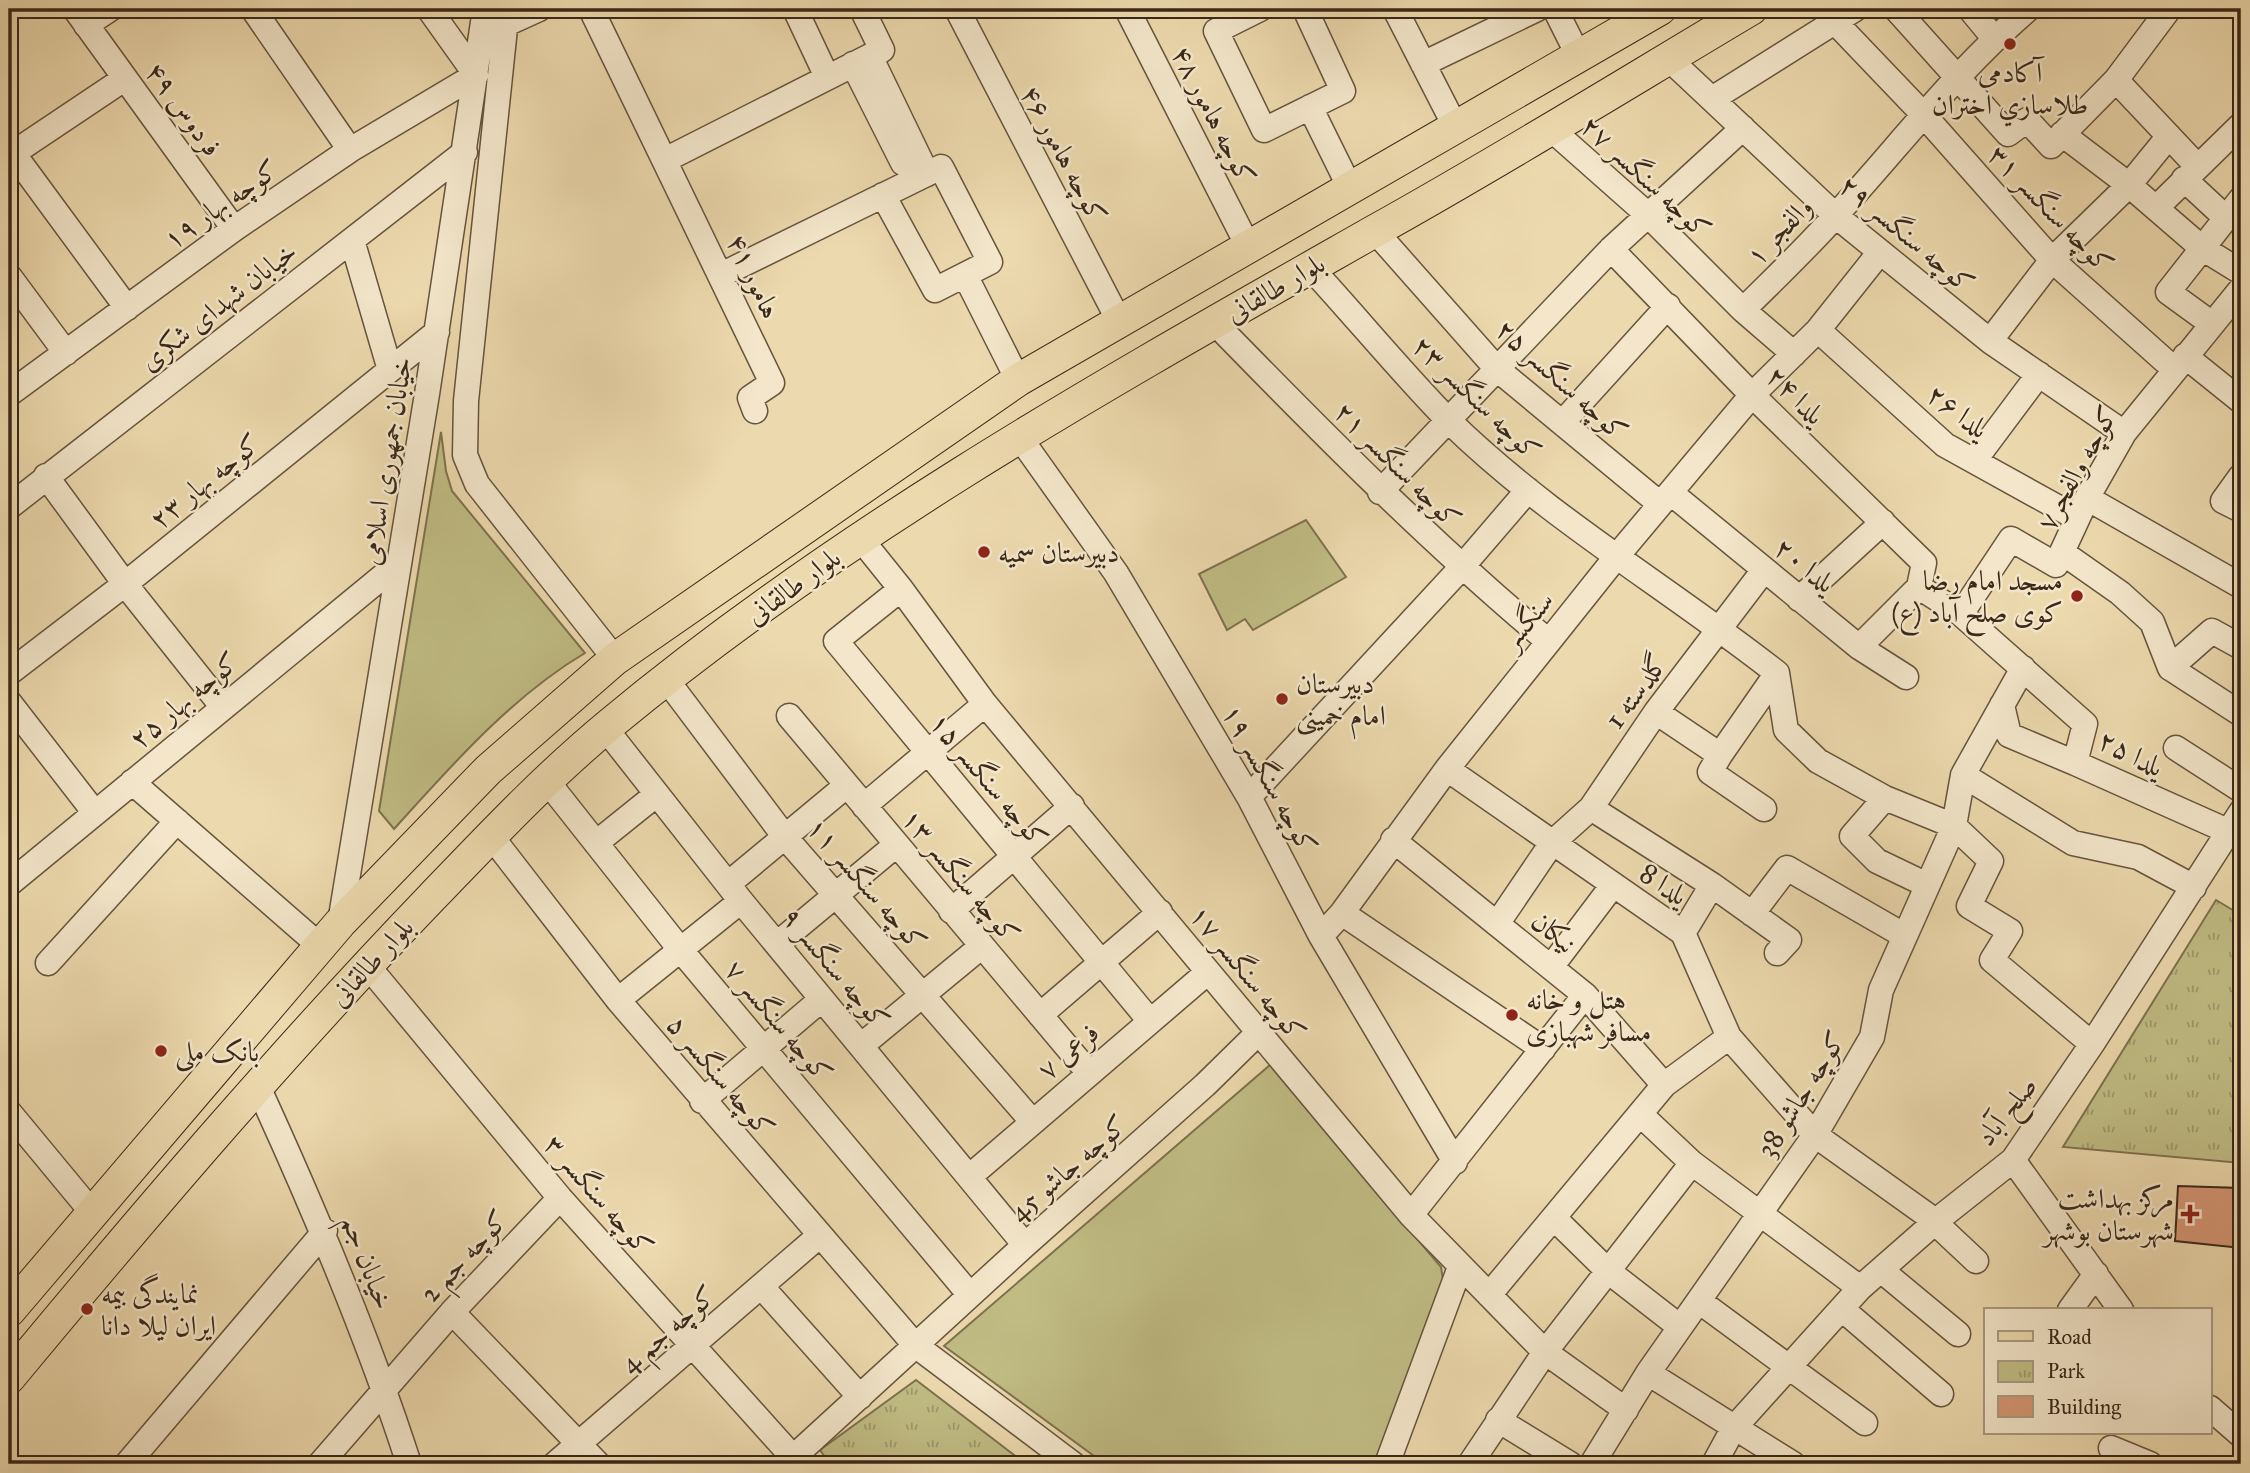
<svg xmlns="http://www.w3.org/2000/svg" width="2250" height="1473" font-family="'IM FELL Great Primer',Amiri,serif">
	<style>
		.green { fill: #c0bc84; stroke: #7d724e; stroke-width: 2 }
		.park { fill: url(#park-tufts); stroke: #7d724e; stroke-width: 2 }
		.building { fill: #d59674; stroke: #3a2819; stroke-width: 2 }
		.lines { fill: none; stroke-linecap: round; stroke-linejoin: round }
		.minor-casing { stroke: #66543e; stroke-width: 27 }
		.major-casing { stroke: #3a2819; stroke-width: 34 }
		.minor { stroke: #f3e6ca; stroke-width: 24 }
		.major { stroke: #ecd9ad; stroke-width: 32 }
		.poi-dot { fill: #8f2418; stroke: #f3e6ca; stroke-width: 2.5 }
		.labels { text-anchor: middle; dominant-baseline: central; stroke-width: 5; stroke-linejoin: round; paint-order: stroke }
		.poi-label { font-size: 28px; fill: #3a2819; stroke: #f3e6ca; text-anchor: start }
		.street-label { font-size: 28px; fill: #3a2819; stroke: #f3e6ca }
	</style>
	<defs>
		<pattern id="park-tufts" width="24" height="20" patternUnits="userSpaceOnUse" patternTransform="scale(1.75)"><rect width="24" height="20" fill="#c0bc84"/><path d="M3 7l-1-3M5 7V3M7 7l1-3M15 17l-1-3M17 17v-4M19 17l1-3" fill="none" stroke="#9d996b"/></pattern>
	</defs>
	<rect width="100%" height="100%" fill="#ecd9ad"/>
	<filter id="stains"><feTurbulence type="fractalNoise" baseFrequency=".00286" numOctaves="4"/><feColorMatrix values="0 0 0 0 .2 0 0 0 0 .09 0 0 0 0 .02 0 0 0 .5 -.17"/></filter>
	<radialGradient id="worn" r=".72"><stop offset=".6" stop-color="#630" stop-opacity="0"/><stop offset="1" stop-color="#630" stop-opacity=".3"/></radialGradient>
	<path class="green" d="M441,432L446,471L452,491L585,653C511,697 451,766 394,829L379,811Z
		M1306,520L1346,577L1253,630L1245,619L1227,630L1199,574Z
		M1270,1065L1441,1267L1446,1298L1379,1464H1105L944,1346Z"/>
	<path class="park" d="M2216,900L2241,915V1163L2063,1147Z
		M916,1380L1026,1464H830L820,1450Z"/>
	<path class="building" d="M2178,1186L2241,1188V1248L2175,1241Z"/>
	<g class="lines">
		<g class="minor-casing">
			<path id="minor" d="M75,9L234,229
				M253,9L350,150
				M507,9L466,401L465,455L477,484L615,659
				M591,9L772,383L750,398L755,411
				M795,9L827,77
				M957,9L1119,321
				M1127,9L1249,248
				M1260,9L1216,31L1264,130L1343,91L1305,9
				M1395,9L1456,128
				M1555,9L1578,55
				M1896,9L2008,134L2027,120L2051,146L2116,80L2169,9
				M1970,9L1994,38
				M1835,22L1922,113L2052,260L2174,369
				M506,24L539,9
				M86,25L110,9
				M870,56L927,174
				M1668,58L1836,216L1990,341L2124,433
				M853,64L903,163
				M1423,64L1537,9
				M2116,80L2197,166
				M1712,99L1855,9
				M1310,107L1350,188
				M1551,129L1647,214L1743,310L1794,354
				M2062,134L2129,185L2202,248L2241,272
				M13,153L127,308
				M9,156L124,79
				M665,160L882,50L862,9
				M2184,179L2226,218
				M2156,208L2241,125
				M1375,231L1497,369L1660,504
				M352,240L390,370
				M1611,249L1752,395L1924,563L1919,587
				M1310,267C1357,318 1401,372 1449,421C1548,518 1669,588 1777,673L1786,730L1818,761L1885,798L1954,826L1991,861L1969,906L2010,931L1992,960L2092,1044
				M721,275C794,239 868,203 941,167L990,262L935,290L883,195
				M965,275L1018,380
				M9,276L66,353
				M1743,310C1774,279 1807,248 1836,215C1900,145 1956,71 2028,9
				M1214,322C1322,433 1430,542 1548,641
				M2212,324L2168,292L2241,199
				M1818,330L1945,445L2077,518
				M1990,341L2052,260L2129,185L2169,136
				M2185,356L2241,401
				M9,394L234,229L350,150L476,75L429,9
				M1562,423L1668,306
				M1018,435L1116,573L1249,797L1321,936L1455,1162
				M1974,461L2039,374
				M46,476L125,584L222,706
				M2241,476L2223,501L2241,510
				M1380,492L1611,249L1743,128
				M1671,493L1859,647L1906,677
				M2087,498L2241,586
				M9,507L465,152
				M860,538L901,589L985,704L1411,1215L1545,1352L1626,1410
				M2063,553L2120,593L2152,622L2170,668L2241,714
				M901,589L836,641L1150,1021
				M1799,599L1883,522
				M1961,614L2011,539L2056,565L2087,498L2124,433L2241,289
				M1859,647L1919,587L1961,614L2085,724L2075,763L2241,837
				M2170,668L2212,631L2241,647
				M9,673L125,584L437,332
				M666,679L785,837L1032,1121
				M9,702L95,813
				M2002,705L2009,735L2075,763
				M1656,712L1720,755L1710,772L1764,809
				M789,716L1089,1073
				M605,728L741,901L1025,1245
				M2176,748L2241,790
				M1720,755L1777,673
				M1447,769L1683,933L1729,1037L1815,1135L1927,1215L1976,1261
				M1963,775L2073,843L2138,857L2194,887
				M547,781L679,948L970,1295
				M132,782L320,946
				M1249,797L1461,568L1528,490
				M1885,798L1852,836L1877,861L1927,885
				M864,806L985,704
				M1591,808L1712,885L1789,940L1777,953
				M491,836L618,1000L915,1345L1073,1464
				M1393,840L1585,995L1664,1085
				M596,843L657,794
				M9,884L399,563
				M728,884L846,786
				M951,911L1072,806
				M1342,913L1543,1049
				M1752,914L1787,868L1905,936
				M340,923L427,394L485,9
				M1497,924L1552,843L1591,808L1656,712L1764,570
				M1683,933L1712,885
				M1321,936L1342,913L1447,769L1617,556L1752,395L1818,330L1880,252
				M777,944L896,845
				M48,963L177,821
				M367,965L560,1198L799,1464
				M1551,967L1613,885
				M618,1000L741,901
				M1040,1015L1160,912
				M862,1045L982,946
				M258,1087C315,1211 367,1334 409,1464
				M702,1101L822,999
				M9,1112L91,1211
				M2013,1160L2121,1310
				M1692,1163L1860,1288
				M969,1177L1208,972
				M1411,1215L1585,995
				M1554,1218L1608,1271L1680,1327
				M1881,1270L1958,1334
				M761,1286L860,1397
				M1489,1295L1664,1085L1729,1037
				M1699,1301L1865,1423
				M1842,1309L1941,1394
				M2070,1310L2096,1274
				M452,1312L598,1464
				M1648,1373L1793,1464
				M2210,1408L2241,1435
				M1498,1420L1570,1464
				M2111,1448L2150,1464
				M127,1464L325,1231
				M320,1464L452,1312L560,1198
				M555,1464L819,1236
				M786,1464L1025,1245L1205,1085L1258,1033
				M1387,1464L1460,1267
				M1470,1464L1545,1352L1692,1163L1640,1114
				M1592,1464L1648,1373L1815,1135L1872,1037L1881,990L1954,826L1963,775L2023,668
				M1714,1464L1733,1429L1860,1288L1941,1217L2013,1160L2092,1044L2241,812"/>
		</g>
		<g class="major-casing">
			<path id="major" d="M9,1311L340,923L488,770L615,659L1018,380L1660,9
				M9,1378C145,1214 284,1051 432,897C489,838 546,777 609,725C843,530 1109,382 1373,232C1501,161 1625,84 1751,9"/>
		</g>
		<use href="#minor" class="minor"/>
		<use href="#major" class="major"/>
	</g>
	<g class="poi-dot">
		<circle cx="2010" cy="44" r="7"/>
		<circle cx="984" cy="552" r="7"/>
		<circle cx="2077" cy="596" r="7"/>
		<circle cx="1282" cy="699" r="7"/>
		<circle cx="1512" cy="1015" r="7"/>
		<circle cx="161" cy="1051" r="7"/>
		<path d="M2186.5 1203.5h7v7h7v7h-7v7h-7v-7h-7v-7h7z"/>
		<circle cx="87" cy="1309" r="7"/>
	</g>
	<g class="labels">
		<g class="poi-label">
			<text x="2010" y="72" text-anchor="middle">آكادمى<tspan x="2010" dy="32">طلاسازي اختران</tspan></text>
			<text x="998" y="552">دبیرستان سمیه</text>
			<text x="2063" y="580" text-anchor="end">مسجد امام رضا<tspan x="2063" dy="32">(ع) کوی صلح آباد</tspan></text>
			<text x="1296" y="683">دبیرستان<tspan x="1296" dy="32">امام خمینی</tspan></text>
			<text x="1526" y="999">هتل و خانه<tspan x="1526" dy="32">مسافر شهبازی</tspan></text>
			<text x="175" y="1051">بانک ملی</text>
			<text x="2174" y="1198" text-anchor="end">مرکز بهداشت<tspan x="2174" dy="32">شهرستان بوشهر</tspan></text>
			<text x="101" y="1293">نمایندگی بیمه<tspan x="101" dy="32">ایران لیلا دانا</tspan></text>
		</g>
		<g class="street-label">
			<text transform="translate(184 109) rotate(54)">فردوس ۴۹</text>
			<text transform="translate(1214 115) rotate(63)">کوچه هامور ۴۸</text>
			<text transform="translate(1064 154) rotate(62)">کوچه هامور ۴۶</text>
			<text transform="translate(1646 177) rotate(43)">کوچه سنگسر ۲۷</text>
			<text transform="translate(221 204) rotate(-35)">کوچه بهار ۱۹</text>
			<text transform="translate(2051 209) rotate(46)">کوچه سنگسر ۳۱</text>
			<text transform="translate(1779 231) rotate(-46)">والفجر ۱</text>
			<text transform="translate(1907 234) rotate(40)">کوچه سنگسر ۲۹</text>
			<text transform="translate(754 276) rotate(65)">هامور ۴۱</text>
			<text transform="translate(1275 288) rotate(-30)">بلوار طالقانی</text>
			<text transform="translate(218 306) rotate(-38)">خیابان شهدای شکری</text>
			<text transform="translate(1562 380) rotate(42)">کوچه سنگسر ۲۵</text>
			<text transform="translate(1796 395) rotate(45)">یلدا ۲۴</text>
			<text transform="translate(1477 398) rotate(44)">کوچه سنگسر ۲۳</text>
			<text transform="translate(1958 411) rotate(37)">یلدا ۲۶</text>
			<text transform="translate(386 461) rotate(-81)">خیابان جمهوری اسلامی</text>
			<text transform="translate(1398 465) rotate(45)">کوچه سنگسر ۲۱</text>
			<text transform="translate(2077 468) rotate(-61)">کوچه والفجر۷</text>
			<text transform="translate(205 481) rotate(-39)">کوچه بهار ۲۳</text>
			<text transform="translate(1805 565) rotate(39)">یلدا ۲۰</text>
			<text transform="translate(793 586) rotate(-36)">بلوار طالقانی</text>
			<text transform="translate(1527 620) rotate(-51)">سنگسر</text>
			<text transform="translate(1636 691) rotate(-54)">گلدسته 1</text>
			<text transform="translate(184 700) rotate(-40)">کوچه بهار ۲۵</text>
			<text transform="translate(2131 753) rotate(27)">یلدا ۲۵</text>
			<text transform="translate(1270 779) rotate(61)">کوچه سنگسر ۱۹</text>
			<text transform="translate(989 780) rotate(50)">کوچه سنگسر ۱۵</text>
			<text transform="translate(961 876) rotate(50)">کوچه سنگسر ۱۳</text>
			<text transform="translate(867 884) rotate(49)">کوچه سنگسر ۱۱</text>
			<text transform="translate(1664 884) rotate(34)">یلدا 8</text>
			<text transform="translate(1554 932) rotate(39)">نیکان</text>
			<text transform="translate(371 962) rotate(-47)">بلوار طالقانی</text>
			<text transform="translate(836 968) rotate(50)">کوچه سنگسر ۹</text>
			<text transform="translate(1248 973) rotate(51)">کوچه سنگسر ۱۷</text>
			<text transform="translate(779 1021) rotate(50)">کوچه سنگسر ۷</text>
			<text transform="translate(1068 1051) rotate(-40)">فرعی ۷</text>
			<text transform="translate(721 1076) rotate(50)">کوچه سنگسر ۵</text>
			<text transform="translate(1801 1094) rotate(-58)">کوچه جاشو 38</text>
			<text transform="translate(2006 1111) rotate(-52)">صلح آباد</text>
			<text transform="translate(1068 1168) rotate(-41)">کوچه جاشو 45</text>
			<text transform="translate(599 1195) rotate(49)">کوچه سنگسر ۳</text>
			<text transform="translate(464 1256) rotate(-47)">کوچه جم 2</text>
			<text transform="translate(368 1262) rotate(69)">خیابان جم</text>
			<text transform="translate(668 1329) rotate(-41)">کوچه جم 4</text>
		</g>
	</g>
	<rect width="2250" height="1473" fill="none" stroke="#ecd9ad" stroke-width="35"/>
	<rect x="10" y="10" width="2229" height="1452" fill="none" stroke="#3a2819" stroke-width="3.5"/>
	<rect x="18" y="18" width="2215" height="1438" fill="none" stroke="#3a2819" stroke-width="2"/>
	<rect x="1984" y="1308" width="228" height="126" fill="#f3e6ca" stroke="#a99a83" stroke-width="2"/>
	<rect x="1998" y="1331" width="35" height="10" fill="#ecd9ad" stroke="#a99a83" stroke-width="2"/>
	<text x="2047" y="1344" font-size="21" fill="#3a2819">Road</text>
	<rect x="1998" y="1361" width="35" height="21" fill="url(#park-tufts)" stroke="#a99a83" stroke-width="2"/>
	<text x="2047" y="1378" font-size="21" fill="#3a2819">Park</text>
	<rect x="1998" y="1396" width="35" height="21" fill="#d59674" stroke="#a99a83" stroke-width="2"/>
	<text x="2047" y="1414" font-size="21" fill="#3a2819">Building</text>
	<rect width="100%" height="100%" filter="url(#stains)"/>
	<rect width="100%" height="100%" fill="url(#worn)"/>
</svg>
